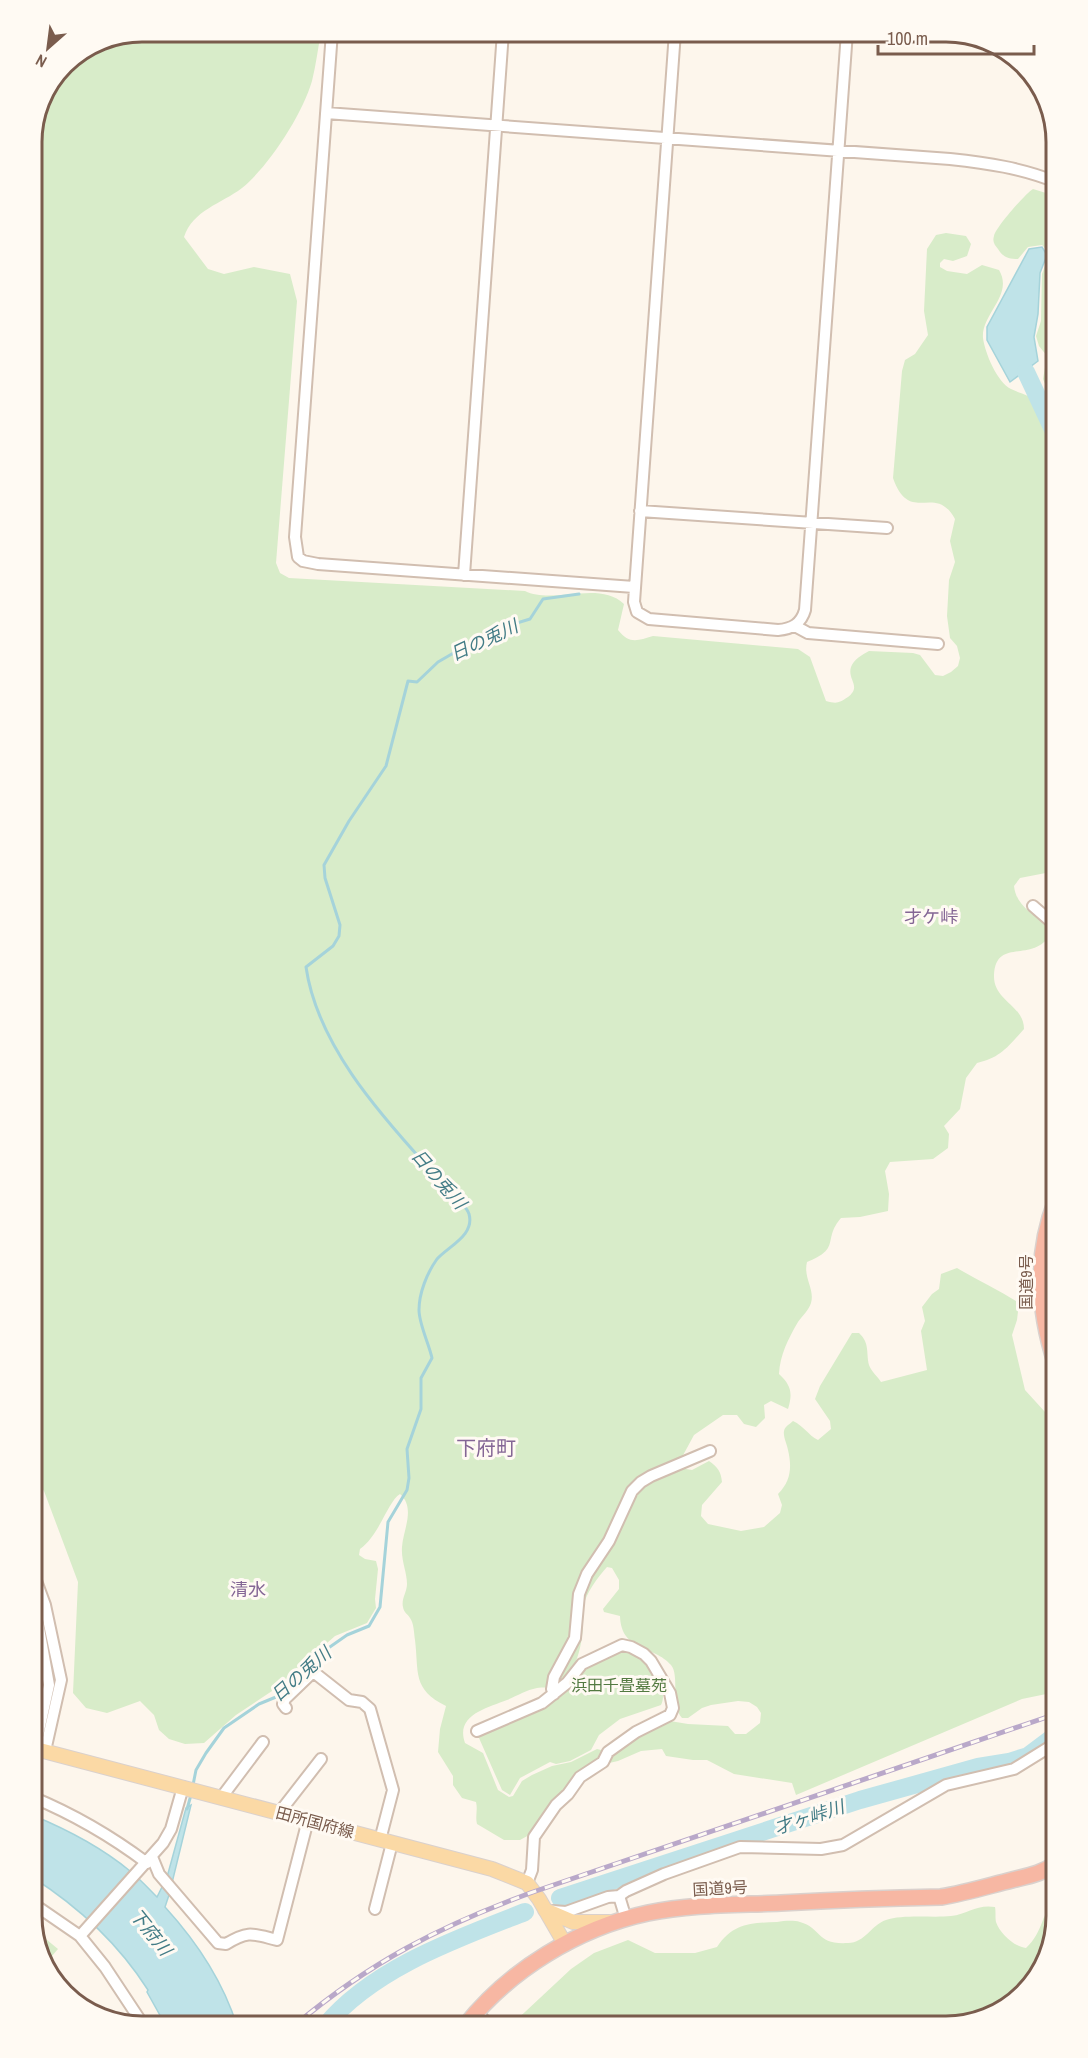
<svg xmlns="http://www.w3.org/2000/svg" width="1088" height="2058" font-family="'Archivo Narrow','Noto Sans JP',sans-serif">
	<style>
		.commercial { fill: #fde8e0 }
		.green { fill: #d8ecc9; fill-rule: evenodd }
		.water { fill: #bfe3e8; stroke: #a5d3da; stroke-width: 1.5 }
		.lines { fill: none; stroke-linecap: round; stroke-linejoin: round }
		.stream { stroke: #a5d3da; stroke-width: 3 }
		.river { stroke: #bfe3e8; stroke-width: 18 }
		.minor-casing { stroke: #d1beb0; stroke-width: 14 }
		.major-casing { stroke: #dad1cd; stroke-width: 16 }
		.highway-casing { stroke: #dad1cd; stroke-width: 18 }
		.minor { stroke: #fff; stroke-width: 10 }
		.major { stroke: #fbd9a5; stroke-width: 14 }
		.highway { stroke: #f7b7a3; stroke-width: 15 }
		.rail-casing { stroke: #b9a8c9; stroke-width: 5 }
		.rail { stroke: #fffaf3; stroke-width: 3; stroke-dasharray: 9; stroke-linecap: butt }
		.labels { text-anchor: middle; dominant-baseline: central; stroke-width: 6; stroke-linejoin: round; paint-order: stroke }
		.street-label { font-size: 16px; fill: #7a5c4d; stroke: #fffaf3 }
		.park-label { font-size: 16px; fill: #537a41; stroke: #fffaf3 }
		.water-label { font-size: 18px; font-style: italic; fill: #437c86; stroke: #fffaf3 }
		.neighbourhood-label { font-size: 18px; fill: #846695; stroke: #fffaf3 }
		.quarter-label { font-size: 20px; fill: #846695; stroke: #fffaf3 }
		.rim { fill: none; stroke: #7a5c4d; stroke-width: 3 }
	</style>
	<rect width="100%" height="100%" fill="#fdf6ec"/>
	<path class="commercial" d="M32,1579L42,1607L56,1684L43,1742L32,1739Z"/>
	<path class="green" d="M142,32H321C318,48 316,65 312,81C302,115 269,166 242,188C221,204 193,210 184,237L208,269L224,274L254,267L290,274L297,301L276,563L280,573L289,578L525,591C553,605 599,580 624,604L618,630C629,644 637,641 653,636L798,649L810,657L826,701C837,704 839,703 848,697C862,686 847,680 851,667C854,659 862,655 869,651L913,653L920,655L935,675L943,676L951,672L958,666L960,658L957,646L950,638L947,616L949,580L955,562L950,541L955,519C935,482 910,526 893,478L902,371L905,360L915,354L928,335L924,311L927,249L936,235L946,233L966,236L971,244L967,256L953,261L944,259L940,263V267L947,271L967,274L982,265L999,270C1014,295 981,314 983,338C985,353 997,382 1011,389C1021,394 1031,394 1038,406C1046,421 1051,441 1056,458V871L1020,878L1014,886C1016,906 1034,915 1049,925L1051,933C1034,965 996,936 994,975C993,1001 1024,1005 1024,1029C1008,1047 1000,1058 977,1063L966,1078L960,1109L944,1126L949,1134L948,1148L933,1159L890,1162L885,1171L889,1194L888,1211L860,1217L841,1218C822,1240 842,1248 807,1262C803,1278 815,1289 811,1303C809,1310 802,1316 798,1322C788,1339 780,1355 779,1374C791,1385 793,1393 788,1409L771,1401L764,1405L765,1418L756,1427L744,1424L737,1415H723L694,1435L681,1459L686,1469L692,1470L709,1461C718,1467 721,1472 722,1482L702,1505L701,1516L708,1524L741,1531L764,1527L780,1513L782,1505L778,1494C791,1481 792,1467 788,1450C787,1444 783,1437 784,1431C785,1426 790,1424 793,1421C804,1426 808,1435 818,1440L831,1429L830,1421L815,1399L820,1386L852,1333H859C870,1343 866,1353 869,1365C871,1371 878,1377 881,1382L927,1370L921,1331L925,1321L922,1307L932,1294L939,1289L941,1274L957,1268C977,1280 999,1290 1019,1303L1017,1320L1012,1335L1025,1390L1056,1424V1692L1022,1699L796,1795L792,1783L734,1774L707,1760H693L666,1756L662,1749L641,1751L618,1761L587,1768L572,1777L563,1793L531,1834L520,1840H504L477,1824C475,1816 478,1810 476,1802L462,1798L453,1785V1776L438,1752L440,1729L446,1706C412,1689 419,1673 415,1640C414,1634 414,1623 410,1618C407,1613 404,1613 403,1607C401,1599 407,1592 407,1584C407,1572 401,1561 402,1547C403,1530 416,1508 400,1494C388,1501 379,1536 360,1549L359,1555L365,1559L376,1561L378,1569L375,1599L376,1608L367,1623L335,1636L275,1689L236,1715L204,1743L185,1744L169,1739L159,1730L154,1715L140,1701L107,1713L86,1708L73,1693L78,1582L44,1491L32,1474V136L64,64L100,40ZM607,1567L612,1568L619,1580V1589L603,1609L604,1612L620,1616C621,1652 654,1645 671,1665C680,1676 670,1704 682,1718H688L702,1708L711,1705L738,1701L749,1702L757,1707L761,1713L760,1723L746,1734H735L728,1726L688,1724L670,1721L641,1733L611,1758L603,1756L601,1750L597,1749L571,1762L552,1766L532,1775L522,1781L513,1796L509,1797L498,1790L483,1753L465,1743C455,1715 487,1708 507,1700C517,1696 526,1690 537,1688C542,1687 550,1688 555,1686C577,1676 583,1642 583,1621C584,1616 583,1611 583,1607C586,1593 598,1577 607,1567Z
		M1033,189L1046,193L1056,199V402L1048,391L1043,379L1047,356L1039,346L1036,336L1041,321L1042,274L1050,253L1042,245L1028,247L1018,259C1008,259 1003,257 998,249C995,245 992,242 994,236C996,227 1025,194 1033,189Z
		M628,1648C633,1652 641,1655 645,1659C655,1669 668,1692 661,1705L620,1719L599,1735L591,1750L570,1761L556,1764L550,1762L520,1778L510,1795L502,1790L479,1738L480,1735L541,1705L580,1668Z
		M1056,1894V1916L1038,1977L988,2018L946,2026H510L571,1969L594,1953L628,1940L655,1953H695L717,1947C733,1923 751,1923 777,1922C784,1921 793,1920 800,1922C822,1928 816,1945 848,1943C865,1943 871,1925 886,1920C903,1914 933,1918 951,1916C968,1914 977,1904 995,1907C996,1911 995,1918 996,1922C1000,1934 1015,1947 1026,1948C1043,1933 1043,1910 1056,1894Z
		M35,1930L58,1949L45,1964L40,1958Z"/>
	<path class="water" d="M1042,247L1047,255L1040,273L1038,314L1034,337L1038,361L1010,382L987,340V327L1029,249Z
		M191,1805L172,1883L167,1877L186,1808Z
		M32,1815C66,1829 101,1847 130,1871C140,1879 148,1888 157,1897L163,1885L170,1892L165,1907C196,1941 223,1981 237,2026H166L147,1992L148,1990C118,1943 79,1907 32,1877Z"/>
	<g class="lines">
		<path class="stream" d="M193,1785L196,1770L206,1753L224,1728L259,1704L276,1697L296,1681L327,1649L347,1635L369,1626L380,1607L388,1522L407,1490L409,1478L407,1449L421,1409V1378L432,1358C429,1344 419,1324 419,1310C419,1293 427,1273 437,1259C449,1246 475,1235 469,1214C467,1205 435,1175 427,1166C377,1111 317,1043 306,967L333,946L339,936L340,925L325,878L324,865L349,821L386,766L408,681L417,682L438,662L457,651L504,627L530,619L543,599L579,594
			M187,1809L191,1795"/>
		<path class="river" d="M1026,372L1056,436
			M1056,1271L1055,1260L1056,1253
			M560,1898L860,1800L978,1767L1009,1762L1028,1756L1056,1735
			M325,2026C373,1968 456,1939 525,1912"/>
		<g class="minor-casing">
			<path id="minor" d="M332,32L295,537L298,557L303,561L318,564L634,587
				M675,32L634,602L637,612L649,619L778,630C792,629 801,624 805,610L847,32
				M326,113L950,159C987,163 1022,168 1056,182
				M640,511L887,528
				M464,575L503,32
				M795,626L808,633L938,644
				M1033,906L1056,926
				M1054,1037L1056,1029
				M32,1570L45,1605L61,1680L45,1751
				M32,1599L36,1611L49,1685L35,1749
				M554,1694L552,1689L554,1677L575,1638L579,1594L587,1574L609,1541L632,1491L641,1482L651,1476L710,1451
				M286,1708L283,1704L285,1699L311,1674H316L349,1700L362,1702L370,1709L393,1790L380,1840
				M477,1731L542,1703L567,1683L582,1664L622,1645L631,1647L644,1654L651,1661L670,1693L673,1708L670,1715L636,1732L608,1752L603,1762L580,1777L568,1794L556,1805L534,1837L532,1870L527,1883
				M32,1797C73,1814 111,1836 147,1863
				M221,1798L263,1742
				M279,1813L321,1759
				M152,1857L159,1874L218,1943L226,1944C249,1930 253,1934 277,1940L308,1820
				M619,1896L626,1919
				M32,1903L80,1936L105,1967L144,2026
				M375,1909L392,1843
				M552,1911L566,1912L608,1897L619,1896L626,1891L664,1874L740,1847L821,1849L843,1845L946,1785L1014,1769L1056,1743
				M80,1936L163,1843L171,1829L183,1787
				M477,2011L484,2020V2026"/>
		</g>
		<g class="major-casing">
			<path id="major" d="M32,1748L492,1869L527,1883L539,1899L565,1944
				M545,1910L573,1922H609"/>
		</g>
		<g class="highway-casing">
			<path id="highway" d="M1056,1365C1038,1311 1035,1254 1056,1200
				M465,2026C509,1970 578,1928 648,1913C692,1904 737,1905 781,1903C834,1900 888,1898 941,1897C965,1893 988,1886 1012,1880C1028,1876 1042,1874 1056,1863"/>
		</g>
		<use href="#minor" class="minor"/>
		<use href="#major" class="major"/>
		<use href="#highway" class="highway"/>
		<g class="rail-casing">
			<path id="rail" d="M294,2026C370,1962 440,1926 533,1892L1056,1714"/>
		</g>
		<use href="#rail" class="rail"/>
	</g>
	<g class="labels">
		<g class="street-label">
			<text transform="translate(1026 1282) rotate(-90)">国道9号</text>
			<text transform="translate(315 1822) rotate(15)">田所国府線</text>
			<text transform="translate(720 1888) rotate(-3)">国道9号</text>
		</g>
		<g class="park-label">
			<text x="619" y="1685">浜田千畳墓苑</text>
		</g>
		<g class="water-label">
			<text transform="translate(484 640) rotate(-25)">日の兎川</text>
			<text transform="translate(439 1179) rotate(49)">日の兎川</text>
			<text transform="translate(301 1674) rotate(-41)">日の兎川</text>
			<text transform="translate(809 1817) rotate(-18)">才ヶ峠川</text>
			<text transform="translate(151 1932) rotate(51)">下府川</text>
		</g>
		<g class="neighbourhood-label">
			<text x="931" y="916">才ケ峠</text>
			<text x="248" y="1589">清水</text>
		</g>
		<g class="quarter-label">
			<text x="486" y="1447">下府町</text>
		</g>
	</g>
	<path d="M0 0H1088V2058H0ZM142 42H946A100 100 0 0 1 1046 142V1916A100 100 0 0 1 946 2016H142A100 100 0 0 1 42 1916V142A100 100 0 0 1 142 42Z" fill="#fffaf3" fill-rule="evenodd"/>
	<path class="rim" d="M142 42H946A100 100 0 0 1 1046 142V1916A100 100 0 0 1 946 2016H142A100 100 0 0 1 42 1916V142A100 100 0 0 1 142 42Z"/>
	<g transform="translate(48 48) rotate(208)" stroke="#fffaf3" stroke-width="4.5" paint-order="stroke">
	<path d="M0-4.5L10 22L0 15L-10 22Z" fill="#7a5c4d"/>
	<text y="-9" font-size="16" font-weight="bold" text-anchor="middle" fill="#7a5c4d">N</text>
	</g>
	<path d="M878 45v9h156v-9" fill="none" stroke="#7a5c4d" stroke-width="3"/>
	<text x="887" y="45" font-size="18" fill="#7a5c4d" stroke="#fffaf3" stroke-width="4.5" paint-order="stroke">100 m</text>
</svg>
